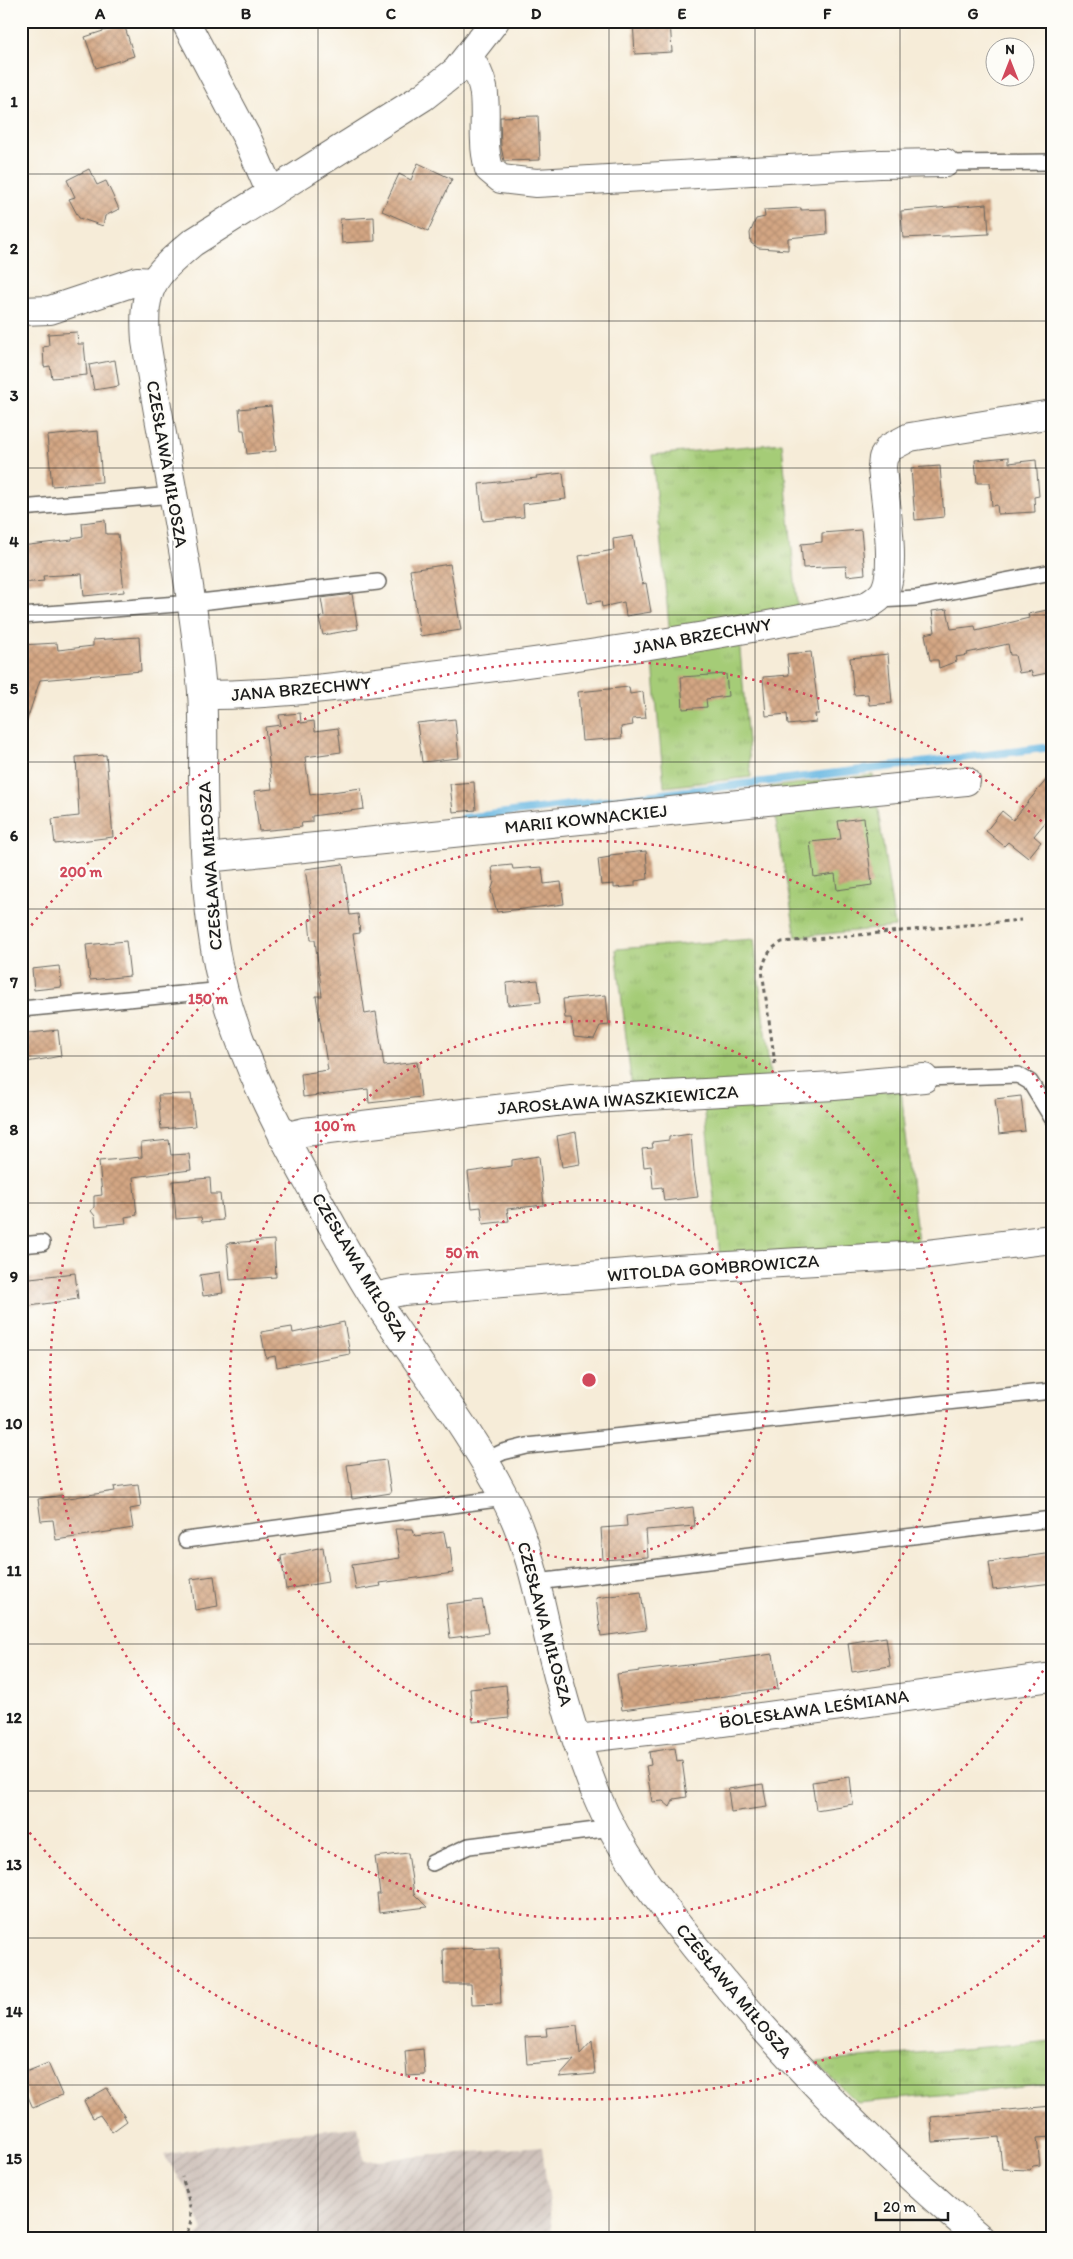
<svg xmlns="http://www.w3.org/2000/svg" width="1073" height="2259" font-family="Itim,sans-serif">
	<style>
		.industrial { fill: url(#industrial-furrows) }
		.grass { fill: url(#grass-tufts); stroke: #60744a }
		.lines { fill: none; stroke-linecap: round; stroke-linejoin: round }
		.stream { stroke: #67b7e2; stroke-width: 8 }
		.building { fill: url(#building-cross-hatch) }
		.lane-casing { stroke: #68655e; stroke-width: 18 }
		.street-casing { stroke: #68655e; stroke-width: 30 }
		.path { stroke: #68655e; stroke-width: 3; stroke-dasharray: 4 4; stroke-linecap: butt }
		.lane { stroke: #fff; stroke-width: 15 }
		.street { stroke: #fff; stroke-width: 28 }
		.grid { fill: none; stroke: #1c1c1c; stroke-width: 1; stroke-opacity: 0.55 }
		.ring { fill: none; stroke: #d1495b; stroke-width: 2.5; stroke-dasharray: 2.5 5 }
		.labels { text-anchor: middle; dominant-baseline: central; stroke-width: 4.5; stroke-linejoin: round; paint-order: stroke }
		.street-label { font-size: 18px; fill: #1c1c1c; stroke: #fdfcf7 }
		.centre { fill: #d1495b; stroke: #fdfcf7; stroke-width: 2.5 }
		.ring-label { font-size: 15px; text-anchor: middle; font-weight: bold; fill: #d1495b; stroke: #fdfcf7; stroke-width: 4.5; stroke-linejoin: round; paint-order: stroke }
		.neatline { fill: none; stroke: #1c1c1c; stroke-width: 2 }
		.grid-label { font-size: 16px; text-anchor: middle; font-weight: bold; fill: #1c1c1c }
	</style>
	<defs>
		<pattern id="industrial-furrows" width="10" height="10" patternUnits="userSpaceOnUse" patternTransform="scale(1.25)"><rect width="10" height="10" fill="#cec1ba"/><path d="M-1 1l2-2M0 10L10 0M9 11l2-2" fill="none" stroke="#b0a59f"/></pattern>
		<pattern id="grass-tufts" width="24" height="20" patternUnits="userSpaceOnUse" patternTransform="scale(1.25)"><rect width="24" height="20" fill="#a5cc77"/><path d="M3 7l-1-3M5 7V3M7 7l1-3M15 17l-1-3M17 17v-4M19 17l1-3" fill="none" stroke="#8daf66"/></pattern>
		<pattern id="building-cross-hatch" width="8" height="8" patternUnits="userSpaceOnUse" patternTransform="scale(1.25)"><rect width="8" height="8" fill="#d3a683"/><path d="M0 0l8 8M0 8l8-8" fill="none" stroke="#b58e71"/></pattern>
	</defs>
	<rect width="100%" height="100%" fill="#fdfcf7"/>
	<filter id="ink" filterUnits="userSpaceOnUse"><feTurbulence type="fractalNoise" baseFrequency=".02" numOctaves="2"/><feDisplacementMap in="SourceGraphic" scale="10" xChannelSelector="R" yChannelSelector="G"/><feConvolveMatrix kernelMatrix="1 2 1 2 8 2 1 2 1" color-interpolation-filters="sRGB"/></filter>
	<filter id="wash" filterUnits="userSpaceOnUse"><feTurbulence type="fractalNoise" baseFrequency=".0096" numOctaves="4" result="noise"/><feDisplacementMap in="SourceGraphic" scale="20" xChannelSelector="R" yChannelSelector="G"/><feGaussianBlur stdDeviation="1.12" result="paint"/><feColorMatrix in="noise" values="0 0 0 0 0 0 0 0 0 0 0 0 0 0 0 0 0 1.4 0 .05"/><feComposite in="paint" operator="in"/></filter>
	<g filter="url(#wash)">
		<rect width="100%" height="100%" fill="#f6ecd8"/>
		<path class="industrial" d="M358,2127L364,2161L542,2146L553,2238H194L203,2231L186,2188L164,2155L275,2135Z"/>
		<path class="grass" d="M782,443L798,614L670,635L652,455Z
			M739,638L751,777L664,787L652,652Z
			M873,775L895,927L796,937L770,787Z
			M754,939L771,1083L632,1090L616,949Z
			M901,1090L919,1252L721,1265L704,1105Z
			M1052,2041V2084L857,2103L816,2062Z"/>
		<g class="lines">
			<path class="stream" d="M464,818L1052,747"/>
		</g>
		<g id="blocks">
			<path class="building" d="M633,21H670L672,52L635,54Z
				M124,24L134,56L96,68L85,37Z
				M538,116L540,160L504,161L501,147L500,117Z
				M418,163L452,179L428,231L382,211L399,174L411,180Z
				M89,169L97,185L106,181L119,209L105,216L103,226L79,218L69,199L75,197L67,180Z
				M987,204L989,234L903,238L901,211Z
				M801,208V210L826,209L827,234L788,238V250L758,248L751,243L750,233L756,219L765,217L764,210Z
				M374,217L375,241L342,243L340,219Z
				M77,332L78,344H84L87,375L52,378L50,366L44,367L43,347L49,346L48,334Z
				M115,360L119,386L94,390L89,365Z
				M271,406L276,451L247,454L244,430H241L239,409Z
				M98,431L102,482L52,486L47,436Z
				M1009,457V463L1036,460L1039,496L1034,497L1035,512L998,514L997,505L992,506L990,483H977L975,460Z
				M940,466L944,517L915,520L911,468Z
				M563,473L566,499L523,504L524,517L483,521L479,484L537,478L536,476Z
				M105,520L106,534H118L124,592L84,596L82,574L43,576L44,581L21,583V546L72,540V538L83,536L82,523Z
				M861,530L865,574L847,576L846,566L803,568L801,544L822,542V533Z
				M633,536L642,584L646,583L651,612L626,616L624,602L602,607L601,601L588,603L579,556L614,550L613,539Z
				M450,564L461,630L420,636L410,570Z
				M352,594L358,629L323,635L319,618L324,616L321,598Z
				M947,609L951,629L975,626L976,631L1029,618L1028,614L1052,609V672L1033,676L1031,671L1019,673L1015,655H1010L1008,644L967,653L968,655L956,657L957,661L939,668L938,660H930L925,634L935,632L932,611Z
				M139,637L141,671L40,680L25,726L21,725V645L57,643L58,650L93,646V640Z
				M811,652L819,714H815L816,722L788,725L787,714L766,716L763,677L789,675L787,654Z
				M888,654L892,703L869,705L868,694L854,695L850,658Z
				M726,674L728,696L706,699L707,707L683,709L681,677Z
				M629,687L630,694L643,692L646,718L632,719L633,725L621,727L622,738L582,741L578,692Z
				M300,713L301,723L314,721L315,731L338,728L341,752L305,757L310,795L361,788L364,809L312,816V822L301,823L302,827L259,831L254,791L272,789L265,727L281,725L279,715Z
				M455,719L459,758L422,762L417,723Z
				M106,755L113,837L55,844L52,819L79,816L76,757Z
				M1052,773V814L1034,836L1041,842L1028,858L1008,842L1004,846L986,831L1002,811L1013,820Z
				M474,782L476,810L453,812L450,784Z
				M864,818L872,885L837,890L835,874L814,877L810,842L841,839L838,821Z
				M646,851L648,879L635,881V886L614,888V884L601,885L598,859L610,857V855Z
				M343,864L350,915L358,914L360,933L353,934L365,1014L376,1012L384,1066L417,1062L421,1097L369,1103L368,1089L303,1097L301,1074L328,1070L316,996H322L315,940H311L309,920L313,919L305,869Z
				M512,865L513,869L542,867L544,884L561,882L564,904L497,912L491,891L494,882L492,867Z
				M126,941L130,976L90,980L86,945Z
				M59,966L62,987L34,990L32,969Z
				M538,980L541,1002L508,1005L506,983Z
				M606,995L609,1025L600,1026L594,1039L574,1037L571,1018H565L563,999Z
				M58,1030L61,1056L21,1063V1034Z
				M191,1094L195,1126L161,1129L158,1095Z
				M1021,1096L1025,1131L999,1134L995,1099Z
				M576,1132L580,1164L562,1167L557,1136Z
				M691,1134L694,1172L698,1197L664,1201L662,1187L653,1188L651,1166L644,1167L642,1149L653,1148L652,1142L669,1140V1137Z
				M169,1140L171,1155L189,1154L191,1170L133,1177L137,1215L125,1217L126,1223L96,1226L95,1216L91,1211L94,1207V1196L102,1195L99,1161L142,1157L141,1143Z
				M539,1156L544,1205L507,1209L509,1221L483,1224L481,1207L472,1208L468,1172L512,1166V1160Z
				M210,1178L211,1194H220L223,1220L202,1222L201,1217L176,1219L173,1181Z
				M274,1240L276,1277L230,1280L227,1243Z
				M220,1272L223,1293L203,1296L200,1275Z
				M75,1273L78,1299L30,1306L29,1303L21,1304V1279Z
				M344,1322L350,1354L277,1367L275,1356L266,1358L261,1332L292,1327L293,1333Z
				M386,1460L391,1493L352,1499L347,1465Z
				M138,1484L141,1507L130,1509L133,1528L56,1540L53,1520L41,1521L38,1499L62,1495V1499L115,1491L114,1487Z
				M693,1507L695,1526L646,1530L648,1557L603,1560L601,1528L627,1526L626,1516Z
				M395,1529H413L415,1536L444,1532L447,1548L450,1547L453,1573L380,1583L381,1586L356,1590L352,1565L400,1558Z
				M323,1547L328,1582L286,1589L281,1556Z
				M1052,1553V1583L993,1590L989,1562Z
				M214,1576L218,1606L195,1610L191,1579Z
				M641,1592L646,1630L601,1636L596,1598Z
				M482,1600L488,1633L450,1638L446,1604Z
				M886,1637L890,1666L852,1672L848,1643Z
				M773,1654L778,1689L622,1710L617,1674Z
				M506,1685L509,1718L473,1722L470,1689Z
				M675,1748L677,1761L682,1760L687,1797L674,1799L670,1807L663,1801L652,1802L646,1766L651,1765L649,1752Z
				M850,1777L853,1804L816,1810L812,1782Z
				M763,1784L767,1807L731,1812L728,1789Z
				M408,1853L414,1894L427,1907L379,1913L377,1894H380L375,1857Z
				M499,1948L501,2004L472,2005L471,1984H444L443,1949Z
				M577,2025L580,2054L592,2041L595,2074L559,2077L574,2060L527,2064L525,2037L547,2036L546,2028Z
				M423,2049L425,2075L407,2076L405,2051Z
				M48,2063L62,2095L33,2108L21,2081V2074Z
				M107,2088L127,2121L112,2132L100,2115L93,2118L84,2101Z
				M1052,2106V2137L1037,2138L1040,2165L1033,2166L1030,2170L1002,2169L999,2137L933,2142L931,2117Z"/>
		</g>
	</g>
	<g filter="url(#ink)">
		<use href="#blocks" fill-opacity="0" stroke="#68655e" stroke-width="1"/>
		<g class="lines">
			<g class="lane-casing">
				<path id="lane" d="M945,163L1052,162
					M21,508L173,495
					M878,600L916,598L1052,572
					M21,616L191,603L378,582
					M21,1009L224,990
					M924,1078L1018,1075L1030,1082L1052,1118
					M21,1245L42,1243
					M484,1461L503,1452L527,1446L1052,1391
					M186,1540L505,1498
					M537,1582L1052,1519
					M432,1863L469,1846L612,1828"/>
			</g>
			<g class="street-casing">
				<path id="street" d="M185,21L247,138L270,191
					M495,21L456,71L423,97L192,243C152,277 142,287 146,341C164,458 192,573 202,691C204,720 203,749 203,777C204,848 206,922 224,991C243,1060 276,1125 311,1187C331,1224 352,1263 375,1299C418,1365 468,1426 504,1496C528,1541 538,1591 549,1640C561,1692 576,1744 596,1794C619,1851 657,1899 695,1947C780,2053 876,2150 980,2238
					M468,57C491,86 483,108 485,142C485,151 487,161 489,169L501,179L536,183L880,164L945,163
					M21,311L50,310L137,281L152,282
					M202,695C279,695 355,685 432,675C578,658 720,635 865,607C873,602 880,599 885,590C897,567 884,495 882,467L883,458L889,448L910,437L1052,414
					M206,858L966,781
					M283,1137L304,1132L572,1100L834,1086L924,1078
					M374,1297L403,1291L676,1269L920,1255L1052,1239
					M577,1739L709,1724L1052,1677"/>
			</g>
			<path class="path" d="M775,1064L762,970C766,956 769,949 782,942L1021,920
				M182,2238C199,2224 187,2194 182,2177"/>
			<use href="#lane" class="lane"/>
			<use href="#street" class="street"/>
		</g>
	</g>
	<path class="grid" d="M173,21V2238M318,21V2238M464,21V2238M609,21V2238M755,21V2238M900,21V2238M21,174H1052M21,321H1052M21,468H1052M21,615H1052M21,762H1052M21,909H1052M21,1056H1052M21,1203H1052M21,1350H1052M21,1497H1052M21,1644H1052M21,1791H1052M21,1938H1052M21,2085H1052"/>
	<g class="ring">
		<circle cx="589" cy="1380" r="180"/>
		<circle cx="589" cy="1380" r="359"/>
		<path d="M1051 1658A539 539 0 1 1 1051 1102"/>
		<path d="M1051 1931A719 719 0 0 1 22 1823M22 937A719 719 0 0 1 1051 829"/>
	</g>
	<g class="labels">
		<g class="street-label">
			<text transform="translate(167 464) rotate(80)">CZESŁAWA MIŁOSZA</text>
			<text transform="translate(702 636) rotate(-10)">JANA BRZECHWY</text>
			<text transform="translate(301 689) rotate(-5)">JANA BRZECHWY</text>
			<text transform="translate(586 819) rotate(-6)">MARII KOWNACKIEJ</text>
			<text transform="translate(210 866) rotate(-94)">CZESŁAWA MIŁOSZA</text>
			<text transform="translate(618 1100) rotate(-4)">JAROSŁAWA IWASZKIEWICZA</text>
			<text transform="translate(360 1267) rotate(59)">CZESŁAWA MIŁOSZA</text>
			<text transform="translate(713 1268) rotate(-4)">WITOLDA GOMBROWICZA</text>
			<text transform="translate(545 1624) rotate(75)">CZESŁAWA MIŁOSZA</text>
			<text transform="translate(814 1709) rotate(-8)">BOLESŁAWA LEŚMIANA</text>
			<text transform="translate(734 1991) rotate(50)">CZESŁAWA MIŁOSZA</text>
		</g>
	</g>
	<circle cx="589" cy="1380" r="8" class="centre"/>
	<g class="ring-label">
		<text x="81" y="877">200 m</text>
		<text x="208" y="1004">150 m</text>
		<text x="335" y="1131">100 m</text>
		<text x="462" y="1258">50 m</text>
	</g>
	<rect width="1073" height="2259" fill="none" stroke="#fdfcf7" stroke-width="55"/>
	<g transform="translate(1010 62)"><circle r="24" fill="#fdfcf7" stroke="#a3a29f"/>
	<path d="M0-4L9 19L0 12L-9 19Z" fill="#d1495b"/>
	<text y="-8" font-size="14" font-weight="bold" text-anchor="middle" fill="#1c1c1c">N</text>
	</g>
	<path d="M876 2212v8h72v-8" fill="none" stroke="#1c1c1c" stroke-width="2.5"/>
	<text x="883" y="2212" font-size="15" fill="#1c1c1c" stroke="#fdfcf7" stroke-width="4" paint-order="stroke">20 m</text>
	<rect x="28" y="28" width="1018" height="2204" class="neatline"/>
	<g class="grid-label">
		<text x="100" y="19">A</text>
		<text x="246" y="19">B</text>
		<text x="391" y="19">C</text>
		<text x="536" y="19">D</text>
		<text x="682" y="19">E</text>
		<text x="827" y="19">F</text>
		<text x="973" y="19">G</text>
		<text x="14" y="107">1</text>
		<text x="14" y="254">2</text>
		<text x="14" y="401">3</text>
		<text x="14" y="547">4</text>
		<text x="14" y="694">5</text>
		<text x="14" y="841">6</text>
		<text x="14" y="988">7</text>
		<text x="14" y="1135">8</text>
		<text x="14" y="1282">9</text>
		<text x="14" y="1429">10</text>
		<text x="14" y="1576">11</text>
		<text x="14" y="1723">12</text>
		<text x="14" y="1870">13</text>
		<text x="14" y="2017">14</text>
		<text x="14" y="2164">15</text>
	</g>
</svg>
